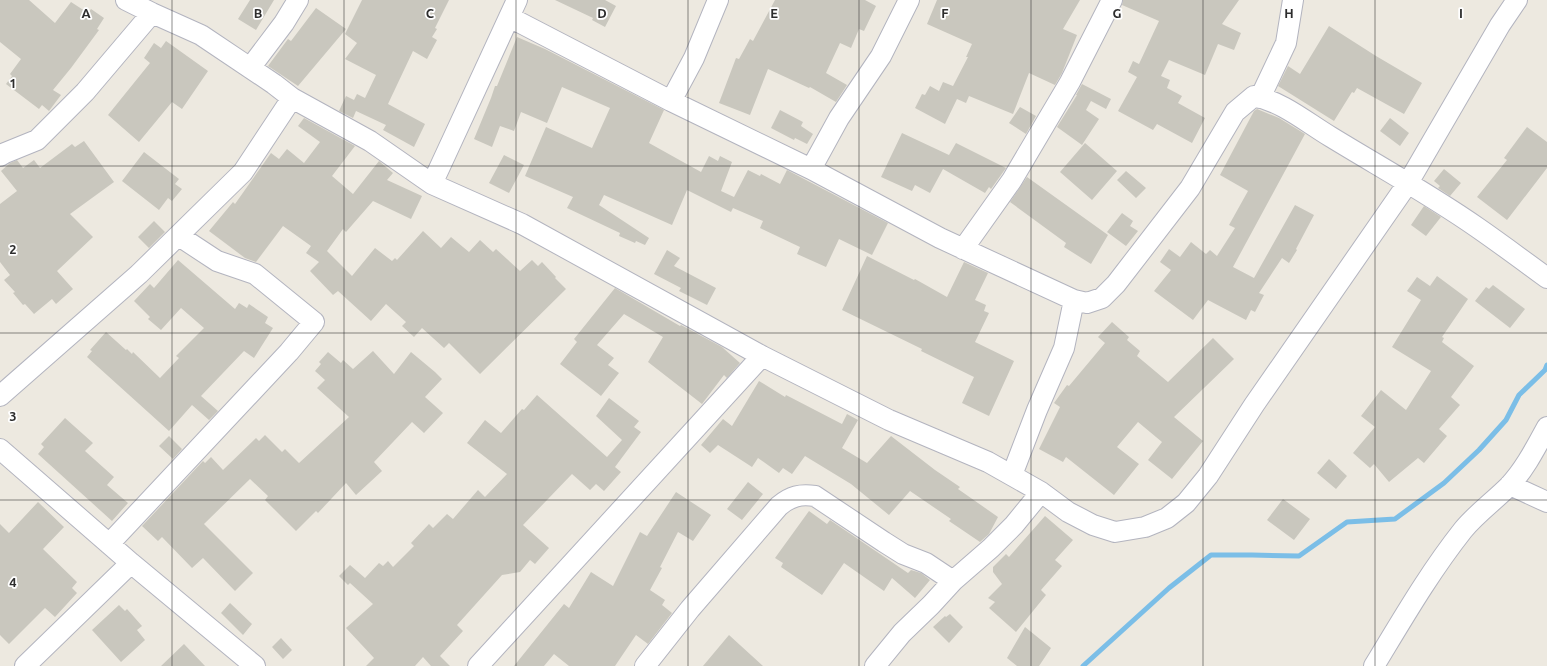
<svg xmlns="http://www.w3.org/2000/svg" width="1547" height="666" font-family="Ubuntu,sans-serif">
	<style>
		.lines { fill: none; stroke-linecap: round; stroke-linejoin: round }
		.stream { stroke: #7bbee7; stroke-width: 5 }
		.building { fill: #c9c7be }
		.minor-casing { stroke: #b3b4bf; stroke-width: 22 }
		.minor { stroke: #fff; stroke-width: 20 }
		.grid { fill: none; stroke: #2d2d2d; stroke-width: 1; stroke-opacity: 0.55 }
		.grid-label { font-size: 13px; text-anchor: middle; font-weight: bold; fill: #2d2d2d; stroke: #fff; stroke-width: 3.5; stroke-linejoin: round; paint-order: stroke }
	</style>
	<rect width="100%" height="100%" fill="#ede9e0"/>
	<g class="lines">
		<path class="stream" d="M1083,666L1169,588L1211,555H1252L1299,556L1347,522L1395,519L1444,483L1479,450L1506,420L1519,395L1545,370L1547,365"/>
	</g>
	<path class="building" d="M0,0H29L55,23L71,2L88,13L91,9L104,18L97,29L99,30L71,68L53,90L61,95L49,111L42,105L39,109L6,84L12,76L10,74L21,59L0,42Z
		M250,0H274L256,30L238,19Z
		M362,0H449L435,28L437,29L432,37L437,40L427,59L413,51L388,104L425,124L414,147L383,130L386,125L356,111L353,118L339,111L346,96L354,100L357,94L365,98L376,75L345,59L357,43L345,34Z
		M555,0H605L616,6L605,27L592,20L593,18Z
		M775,0H865L876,6L864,31L859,29L851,48L840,43L826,73L847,85L836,102L810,87L809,88L768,69L750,115L719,103L736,58L739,59L750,39L753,41Z
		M937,0H1080L1063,29L1077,35L1062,73L1055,85L1029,73L1013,114L969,96L966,103L957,99L945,124L915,108L922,94L925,95L930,86L939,91L943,82L953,86L968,57H966L972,44L927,24Z
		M1123,0H1239L1222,24L1241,33L1234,50L1218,44L1205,75L1169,60L1161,76L1170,80L1167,88L1182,96L1178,103L1205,118L1192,143L1157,124L1153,130L1118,111L1137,77L1128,72L1133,61L1139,64L1159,21L1122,5Z
		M316,8L346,29L298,86L268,66L288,39L291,41Z
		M1329,26L1376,56L1422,83L1404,114L1357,88L1354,93L1352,92L1334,121L1278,86L1288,66L1300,74Z
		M517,37L545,49L664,110L649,143L701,172L709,156L718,161L720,156L732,162L721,191L734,197L748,170L760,176L761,174L780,184L787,170L888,223L872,255L839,239L826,267L797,254L800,247L760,228L763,221L733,208L731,212L687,190L672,225L604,195L599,205L649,238L645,245L636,241L635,243L619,236L620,233L567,208L573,197L525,176L546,127L592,148L610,108L562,87L547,123L521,112L514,131L500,126L492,147L474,139L491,98L495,86H497Z
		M166,41L208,71L182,109L172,102L139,142L108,115L150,63L144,58L154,43L161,48Z
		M1082,84L1111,99L1106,109L1091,101L1086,110L1099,119L1082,145L1057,127L1077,95H1076Z
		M1020,107L1036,116L1026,134L1009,123Z
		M1257,109L1279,118L1305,134L1233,267L1254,278L1295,205L1314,215L1296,249L1297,250L1289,263L1282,258L1259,293L1264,295L1255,312L1251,310L1246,320L1208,300L1193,320L1154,291L1171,270L1160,262L1169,249L1180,257L1191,242L1206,254L1210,250L1217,256L1235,228L1229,225L1248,191L1220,175L1254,111Z
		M780,110L803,122L801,126L813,134L807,144L795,138L794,140L771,128Z
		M304,118L355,146L332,176L353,194L379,161L393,173L387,180L422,196L411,219L373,201L346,232L343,229L327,251L352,276L375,248L392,261L395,258L397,260L423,231L441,248L451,237L469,252L480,240L493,252L496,249L520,271L532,260L538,266L542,262L556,277L555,278L566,289L480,374L449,343L444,348L422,328L414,337L402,326L406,322L386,304L371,321L338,291L333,295L310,271L319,262L306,253L311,246L283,226L256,262L245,258L209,231L233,202L235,204L271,153L279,159L287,149L304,163L320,142L298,126Z
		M1390,118L1409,133L1400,146L1380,131Z
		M1527,127L1547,142V168L1507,220L1477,197L1507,160L1504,158Z
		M902,133L949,155L956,143L1006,168L991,189L989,187L985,193L943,169L930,193L915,185L912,191L881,177Z
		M84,141L114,182L70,214L93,237L57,271L73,289L56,304L52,299L34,314L25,304L23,305L13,293L15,292L4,280L10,275L0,262V204L17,191L1,171L10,163L17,160L23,168L34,160L40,168L72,144L75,147Z
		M1085,143L1117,171L1092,200L1060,172Z
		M144,152L179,179L175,184L182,189L172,201L168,198L159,210L122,181Z
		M504,155L524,165L509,193L489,183Z
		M1444,169L1461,183L1450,196L1438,188L1440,186L1434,181Z
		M1126,171L1146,188L1136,198L1117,180Z
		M1027,177L1108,235L1091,264L1064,247L1066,243L1010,202Z
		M1424,206L1441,217L1426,236L1411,225Z
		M1122,213L1133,221L1130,226L1138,231L1126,246L1107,232Z
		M154,221L165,232L149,248L138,237Z
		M667,250L680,258L674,266L716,288L707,305L679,291L681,288L654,274Z
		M867,256L914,280L915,279L947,297L964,262L988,273L975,300L986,305L984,311L989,313L975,342L1014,361L989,416L962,403L974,377L921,351L922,349L842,310Z
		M178,260L235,309L239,303L247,308L249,304L268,317L265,323L273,328L254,358L244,351L201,396L218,411L209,420L192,405L169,431L87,357L92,351L90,350L106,332L126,350L127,349L132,354L133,352L160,378L179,358L176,356L204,328L181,308L161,330L148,319L150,317L134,301L150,284L154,288Z
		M1437,276L1468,299L1442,337L1444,338L1442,342L1474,366L1451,397L1460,405L1439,429L1447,436L1424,463L1418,458L1389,482L1374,464L1370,468L1353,453L1375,427L1361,416L1381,390L1406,410L1431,371L1392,347L1421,300L1407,291L1417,277L1430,286Z
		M1493,285L1525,309L1510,328L1475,301L1486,287L1489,289Z
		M615,288L680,326L681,325L722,347L740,363L727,378L724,375L702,404L648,362L663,337L624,314L597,345L614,358L608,365L619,373L601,396L560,364L577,342L574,339Z
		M1112,322L1129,337L1127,340L1140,351L1137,356L1168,382L1213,338L1234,359L1174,417L1203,441L1172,479L1148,460L1162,442L1138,422L1117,447L1139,464L1114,495L1066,457L1063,462L1039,449L1060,407L1054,403L1067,385L1069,386L1105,343L1098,337Z
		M373,351L394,374L411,352L435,372L442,379L425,397L443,413L424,433L412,422L374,462L382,471L356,495L346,483L318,513L316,511L296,531L265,500L268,496L250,479L204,524L253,573L235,591L203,558L192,568L162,537L158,541L142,526L203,461L205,463L211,457L223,470L256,438L259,441L265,435L282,452L285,449L299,463L349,417L317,388L325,380L315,371L321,364L319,362L328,352L341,363L343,360L353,369Z
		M759,381L785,397L786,395L842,424L847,414L858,420L842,448L867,463L891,436L935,470L960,487L958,489L998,517L989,534L980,542L949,521L951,519L910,491L889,515L851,484L805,456L792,474L783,468L779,473L758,458L752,467L718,445L710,453L701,445L723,419L732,426Z
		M537,395L607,457L622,440L596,416L609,398L639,421L634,427L641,432L615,467L621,472L604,491L596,484L590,490L572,474L523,525L549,548L535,564L530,560L520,572L502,575L457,625L463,631L440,656L450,666H431L423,657L415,666H366L374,658L346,628L373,604L350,583L348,585L339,576L350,565L365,578L379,563L383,566L388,561L393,567L414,546L411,543L429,524L433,528L447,514L453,519L478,490L485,497L507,474L467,443L485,420L501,433L522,409L524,410Z
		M65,418L93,443L85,451L114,477L107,485L128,503L112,521L38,454L44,447L41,444Z
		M169,436L182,449L173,459L159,446Z
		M1329,459L1347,476L1336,489L1317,473Z
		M748,482L763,494L742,520L727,509Z
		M676,492L711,515L693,541L678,532L660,567L662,568L650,590L665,600L662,605L672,613L648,644L636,635L615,666H569L554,654L544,666H514L564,604L569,608L591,572L613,586L640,532L647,536Z
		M1283,499L1310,519L1294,540L1267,520Z
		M38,502L64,527L43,549L77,582L72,588L77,593L55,617L45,608L9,644L0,635V524L9,533Z
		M809,511L827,524L830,520L908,573L911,570L921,573L930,580L915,598L892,578L884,591L844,563L822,595L781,567L783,563L775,558Z
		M1045,516L1073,540L1055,560L1062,566L1041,590L1046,595L1016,632L989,608L995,602L988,598L1002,584L993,572V567L1006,554L1009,557Z
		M230,603L252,624L243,635L221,613Z
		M119,605L125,611L127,609L142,626L137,630L145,640L121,662L92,630Z
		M950,614L963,627L949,643L933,627L945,616L946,617Z
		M1025,627L1051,648L1039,666H1017L1007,658Z
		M729,635L763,666H703Z
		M281,638L292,650L283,659L272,647Z
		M184,644L205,666H161Z"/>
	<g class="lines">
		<g class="minor-casing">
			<path id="minor" d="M126,0L152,13L201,35L274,84L292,98L370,141L432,184L522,224L762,356L889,420L988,462L1041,492L1068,512L1093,525L1115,532L1145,527L1167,518L1186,503L1208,476L1254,405L1408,183L1500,25L1517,0
				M509,17L671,101L811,169L940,238L1074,300L1087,303L1102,298L1116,284L1190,188L1235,112L1254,96C1283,102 1306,122 1331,137C1380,167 1431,195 1478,228C1501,244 1524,261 1547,278
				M250,68L284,23L298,0
				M1260,98L1286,43L1293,0
				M671,101L694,58L718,0
				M0,156L5,153L37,140L85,92L152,13
				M811,169L839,118L881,56L909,0
				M432,184L517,0
				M963,249L1012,180L1070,82L1112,0
				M0,396L139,274L243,172L292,98
				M0,449L131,563L255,666
				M1012,475L1037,410L1064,348L1074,300
				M1510,485L1547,502
				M109,544L289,352L314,322L255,274L217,261L179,236
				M25,666L131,563
				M478,666L762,356
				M645,666L690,609L779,506C791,496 800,494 815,496L884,542L903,554L926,563L953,581
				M875,666L902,633L931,605L953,581L991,548L1014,525L1041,492
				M1374,666C1402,620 1429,573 1463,530C1476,514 1494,501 1509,486C1525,469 1536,447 1547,427"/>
		</g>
		<use href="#minor" class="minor"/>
	</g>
	<path class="grid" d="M172,0V666M344,0V666M516,0V666M688,0V666M859,0V666M1031,0V666M1203,0V666M1375,0V666M0,166H1547M0,333H1547M0,500H1547"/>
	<g class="grid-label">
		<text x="86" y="18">A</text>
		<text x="258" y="18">B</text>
		<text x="430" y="18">C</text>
		<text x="602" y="18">D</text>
		<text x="774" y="18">E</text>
		<text x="945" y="18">F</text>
		<text x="1117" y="18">G</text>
		<text x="1289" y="18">H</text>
		<text x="1461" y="18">I</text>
		<text x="13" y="88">1</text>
		<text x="13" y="254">2</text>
		<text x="13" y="421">3</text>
		<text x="13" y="587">4</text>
	</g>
</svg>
